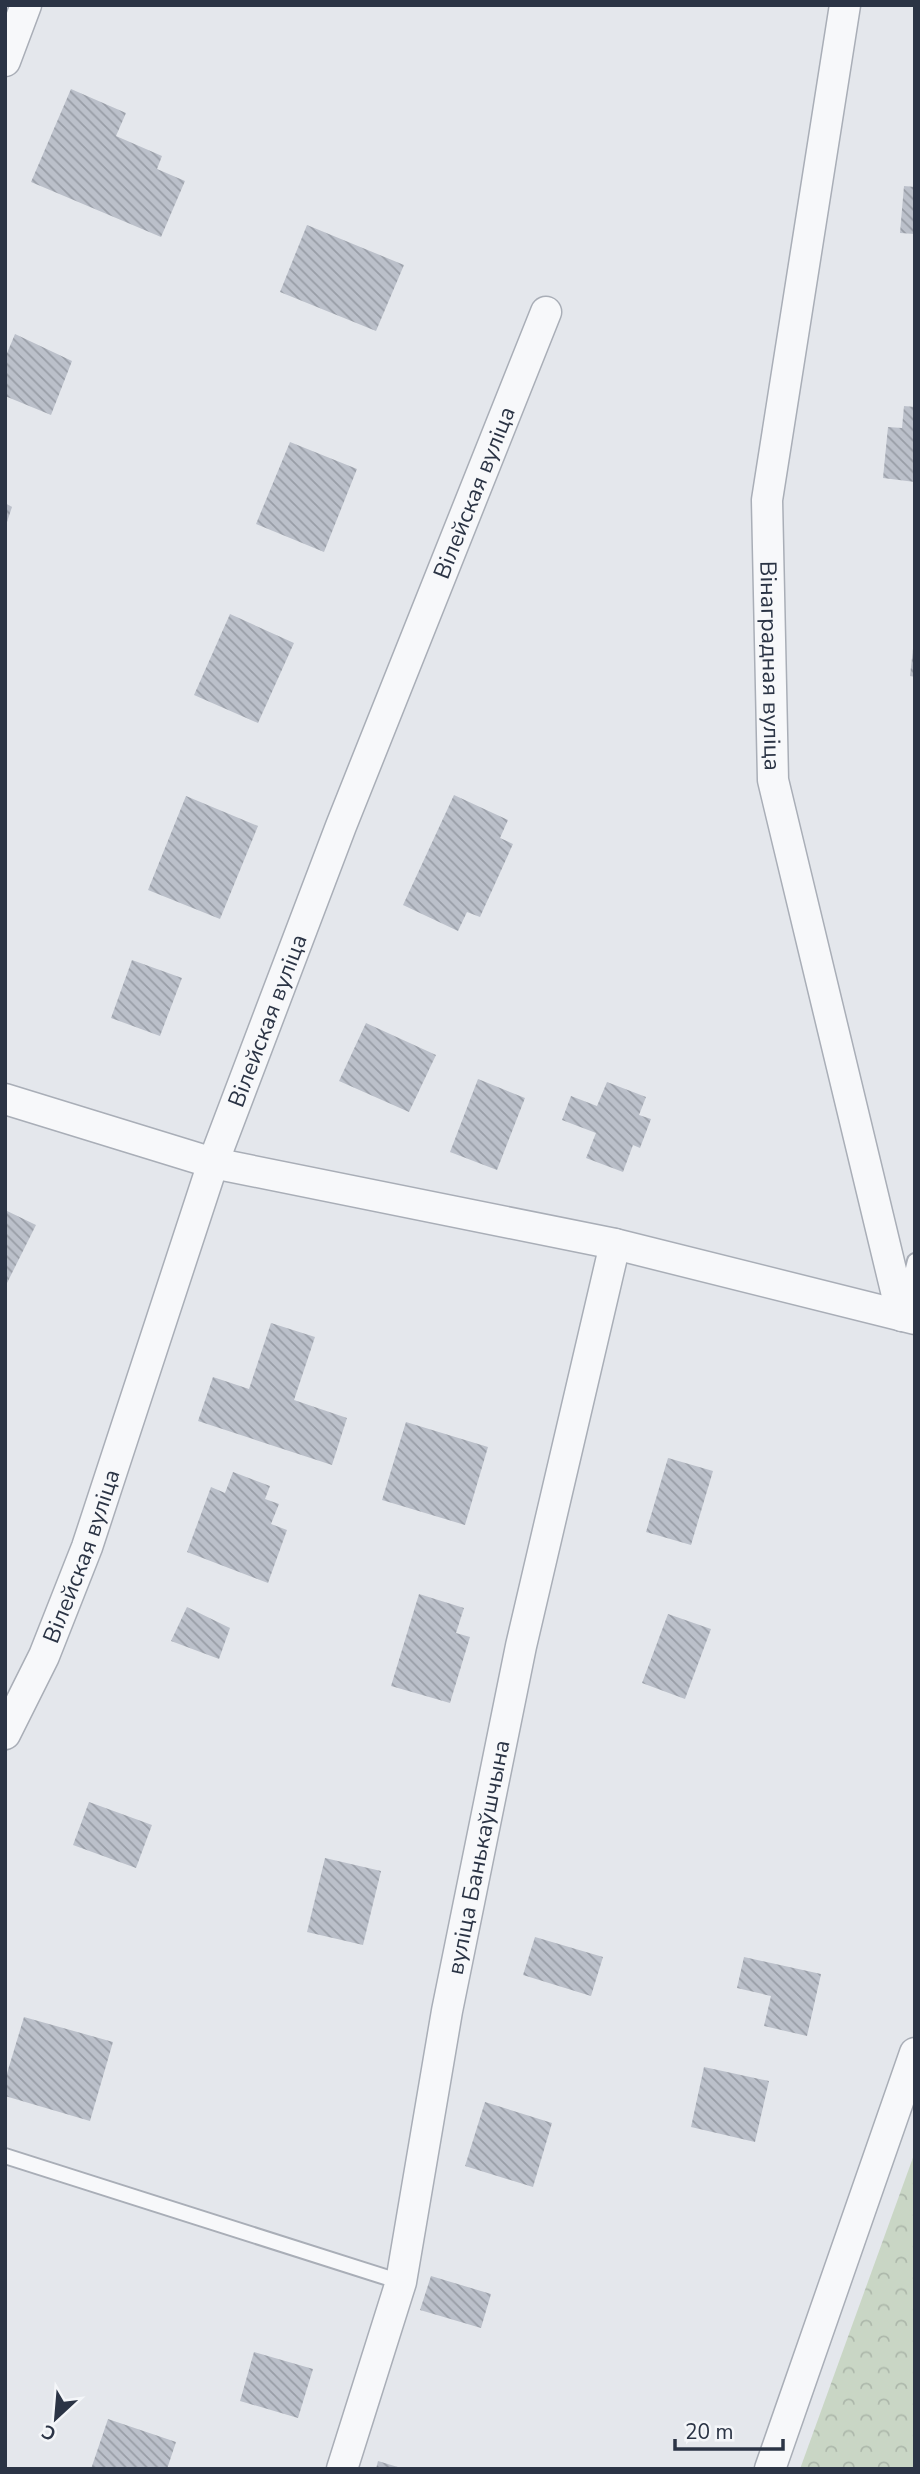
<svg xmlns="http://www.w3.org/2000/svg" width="920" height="2474" font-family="'Nunito Sans',sans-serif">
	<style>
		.forest { fill: url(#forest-crowns) }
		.building { fill: url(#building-back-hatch) }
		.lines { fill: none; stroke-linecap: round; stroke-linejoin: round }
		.lane-casing { stroke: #a9aeb7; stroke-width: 18 }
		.street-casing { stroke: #a9aeb7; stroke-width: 33 }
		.lane { stroke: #f7f8fa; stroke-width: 14 }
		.street { stroke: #f7f8fa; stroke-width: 30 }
		.labels { text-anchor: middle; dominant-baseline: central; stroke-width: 5; stroke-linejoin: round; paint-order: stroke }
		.street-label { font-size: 23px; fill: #2b3445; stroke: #f4f6f9 }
	</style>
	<defs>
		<pattern id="forest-crowns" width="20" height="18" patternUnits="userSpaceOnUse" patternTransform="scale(1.75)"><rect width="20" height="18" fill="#c9d6c5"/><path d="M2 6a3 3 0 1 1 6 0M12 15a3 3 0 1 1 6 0" fill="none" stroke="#adb8ab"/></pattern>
		<pattern id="building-back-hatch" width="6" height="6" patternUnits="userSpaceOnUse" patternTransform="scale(1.75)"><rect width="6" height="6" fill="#bbc0ca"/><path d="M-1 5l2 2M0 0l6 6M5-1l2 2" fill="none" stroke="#989da6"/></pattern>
	</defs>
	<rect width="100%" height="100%" fill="#e4e7ec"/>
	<path class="forest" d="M915,2152V2469H800Z"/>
	<path class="building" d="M71,89L126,113L116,136L162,156L157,169L185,181L161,237L31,182Z
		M904,186L915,187V234L900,233Z
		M307,225L404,265L376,331L280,292Z
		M15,334L72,361L51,415L5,396V358Z
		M904,406L915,407V482L883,478L888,427L902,428Z
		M290,442L357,469L324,552L256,524Z
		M5,503L12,507L6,525H5Z
		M230,614L294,643L258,723L194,695Z
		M913,649H915V677L910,676Z
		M454,795L508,820L500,838L513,844L480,917L467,912L458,931L403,905Z
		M186,796L258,826L220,919L148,890Z
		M132,960L182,978L160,1036L111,1018Z
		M366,1023L436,1055L409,1112L339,1081Z
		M478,1079L525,1098L497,1170L450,1152Z
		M607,1082L646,1097L639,1115L651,1119L640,1148L633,1145L623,1172L586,1158L596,1133L562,1120L571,1096L597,1106Z
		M5,1210L36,1225L7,1283L5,1282Z
		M271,1323L315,1337L294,1400L347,1418L332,1465L198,1421L213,1377L249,1389Z
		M406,1422L488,1447L465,1525L382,1500Z
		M668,1458L713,1471L691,1545L646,1532Z
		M233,1472L270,1486L265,1499L279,1504L271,1524L287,1530L268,1583L187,1552L211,1487L225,1493Z
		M419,1594L464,1608L456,1633L470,1637L450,1703L391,1686Z
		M187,1607L230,1628L219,1659L171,1641Z
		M668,1614L711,1629L685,1699L642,1683Z
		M89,1802L152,1825L136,1868L73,1845Z
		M325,1858L381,1871L363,1945L307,1932Z
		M535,1937L603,1957L591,1996L523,1975Z
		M744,1957L821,1974L807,2036L764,2026L771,1996L737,1988Z
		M24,2017L113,2042L90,2121L5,2096V2080Z
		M704,2067L769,2081L755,2142L691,2127Z
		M485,2102L552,2123L533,2187L465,2166Z
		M431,2276L491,2294L481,2328L420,2310Z
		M254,2352L313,2369L298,2418L240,2401Z
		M108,2419L176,2442L167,2469H91Z
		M378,2461L401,2468L400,2469H376Z"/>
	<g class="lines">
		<g class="lane-casing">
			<path id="lane" d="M905,1300L915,1261
				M5,2156L401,2282"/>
		</g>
		<g class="street-casing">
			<g id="street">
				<path id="s1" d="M845,5L767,500L773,780L902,1316"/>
				<path d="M5,61L26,5"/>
				<path d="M5,1099L213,1163L615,1244L915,1319"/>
				<path id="s2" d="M5,1734L44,1656L87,1547L213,1163L341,826L546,312"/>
				<path id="s3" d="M342,2469L401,2282L447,2011L521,1646L615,1244"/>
				<path d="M770,2469L915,2053"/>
			</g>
		</g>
		<use href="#lane" class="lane"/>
		<use href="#street" class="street"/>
	</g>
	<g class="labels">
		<g class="street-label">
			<text stroke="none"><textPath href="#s2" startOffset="1328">Вілейская вуліца</textPath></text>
			<text stroke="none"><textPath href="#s1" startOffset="667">Вінаградная вуліца</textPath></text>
			<text stroke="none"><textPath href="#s2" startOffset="761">Вілейская вуліца</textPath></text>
			<text stroke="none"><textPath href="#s2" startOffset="194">Вілейская вуліца</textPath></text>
			<text stroke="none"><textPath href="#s3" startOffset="628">вуліца Банькаўшчына</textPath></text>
		</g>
	</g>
	<rect width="920" height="2474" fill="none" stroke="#2b3445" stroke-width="14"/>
	<g transform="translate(56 2418) rotate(206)" stroke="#f4f6f9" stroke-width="5" paint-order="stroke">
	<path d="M0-5L12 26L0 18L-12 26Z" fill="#2b3445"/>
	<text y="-10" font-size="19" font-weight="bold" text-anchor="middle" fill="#2b3445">С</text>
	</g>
	<path d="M675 2439v10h108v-10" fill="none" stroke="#2b3445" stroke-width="3.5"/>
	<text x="685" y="2439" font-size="21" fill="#2b3445" stroke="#f4f6f9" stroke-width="5" paint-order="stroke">20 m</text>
</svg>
